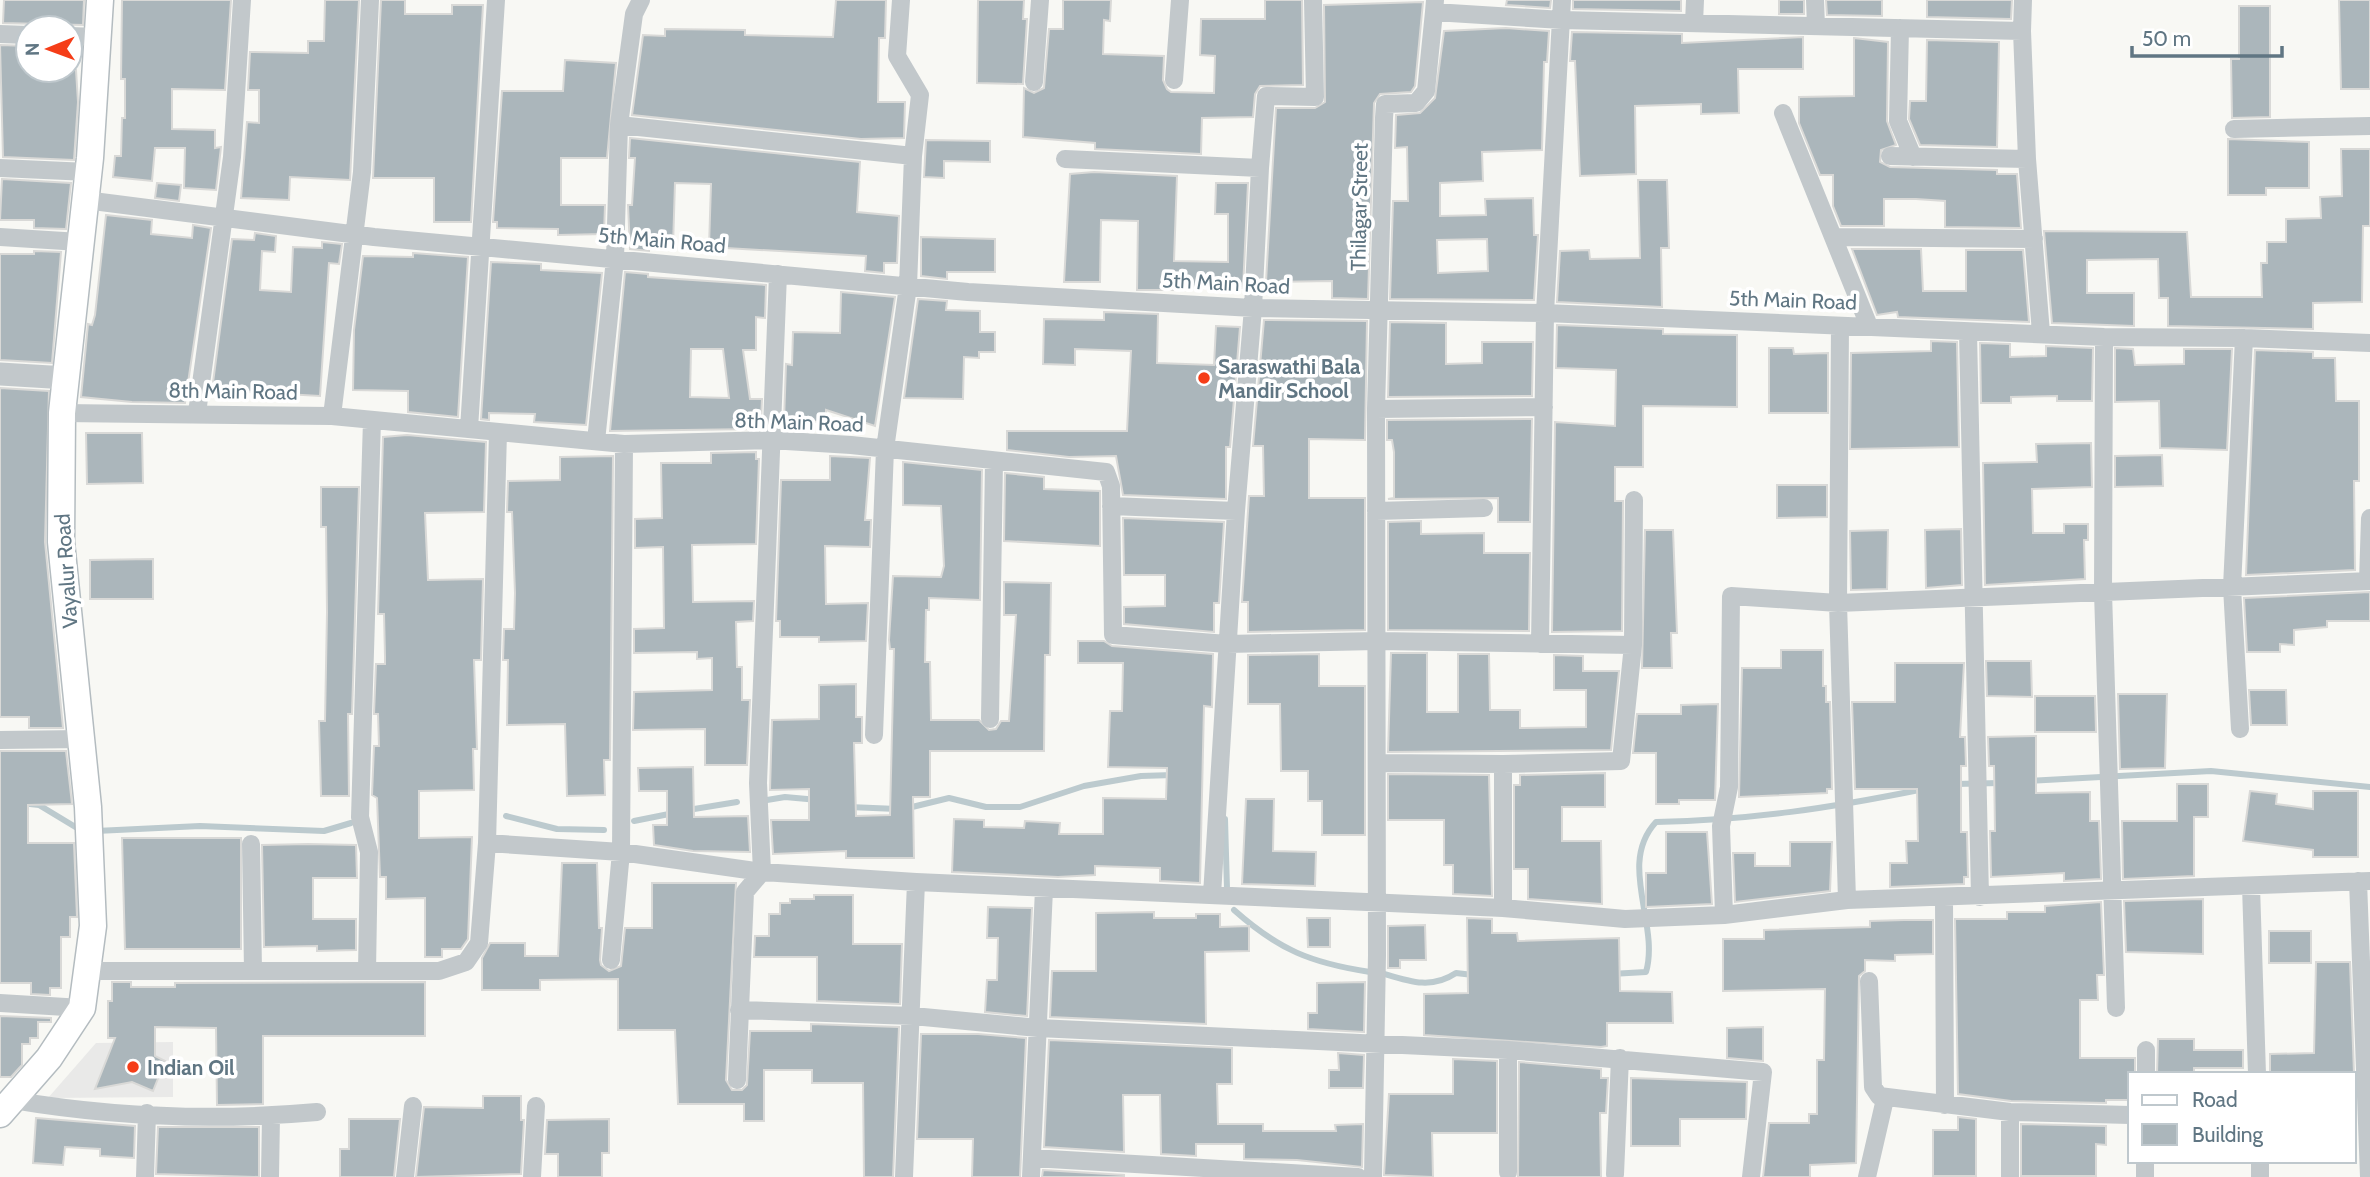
<svg xmlns="http://www.w3.org/2000/svg" width="2370" height="1177" font-family="Cabin,sans-serif">
	<style>
		.built { fill: #e9e9e8 }
		.lines { fill: none; stroke-linecap: round; stroke-linejoin: round }
		.stream { stroke: #bccace; stroke-width: 6 }
		.building { fill: #abb6bb; stroke: #d9d9d7; stroke-width: 2; fill-rule: evenodd }
		.secondary-casing { stroke: #b4bcc0; stroke-width: 29 }
		.minor { stroke: #c2c8cb; stroke-width: 18 }
		.tertiary { stroke: #c2c8cb; stroke-width: 23 }
		.secondary { stroke: #fff; stroke-width: 26 }
		.poi-dot { fill: #f53d18; stroke: #fff; stroke-width: 2.5 }
		.labels { text-anchor: middle; dominant-baseline: central; stroke-width: 7; stroke-linejoin: round; paint-order: stroke }
		.street-label { font-size: 21px; fill: #607683; stroke: #fff }
		.poi-label { font-size: 21px; font-weight: bold; fill: #607683; stroke: #fff; text-anchor: start }
	</style>
	<rect width="100%" height="100%" fill="#f8f8f4"/>
	<path class="built" d="M173,1042V1097L48,1098L96,1043Z"/>
	<g class="lines">
		<path class="stream" d="M2029,781L2211,771L2370,787
			M1955,784L2000,783
			M767,800L785,797L818,800
			M30,804L39,805L82,831
			M849,807L897,809
			M908,808L949,798L986,807H1020L1084,786L1141,776L1173,775
			M688,810L737,802
			M506,816L557,829L604,830
			M1225,819L1227,889
			M634,821L674,813
			M96,831L200,826L324,831L351,823
			M1234,910C1279,950 1311,963 1370,972
			M1385,974C1411,982 1432,989 1456,973L1473,975
			M1611,974L1646,972C1660,924 1617,864 1656,822C1753,820 1830,808 1924,789"/>
	</g>
	<path class="building" d="M4,0H84L83,25L3,23Z
		M122,0H231L225,90L172,89V129L215,130V148L221,147L216,190L184,188L185,148H155L152,181L113,177L115,156H121L122,118H125V79H121Z
		M325,0H359L350,180L290,177L289,200L241,198L247,122L259,123V90H248L250,52L308,53V41H324Z
		M381,0H405V14H452V5H483L471,222H434V178H373Z
		M836,0H886L885,38H879L878,102H905L904,138L861,139L632,115L643,35L665,36V29L745,30V35L833,37Z
		M978,0H1024L1023,19H1027L1023,84L977,83Z
		M1063,0H1111L1110,21L1104,20L1103,54L1164,56L1163,80L1167,89L1171,92L1214,93L1215,56L1200,55L1201,19H1265V0H1302L1303,85L1260,86L1255,94L1253,117L1202,118L1201,154L1095,149V143L1023,137L1024,88L1034,93L1044,88L1049,29H1063Z
		M1507,0H1551L1550,8L1506,5Z
		M1573,0H1681V11L1573,9Z
		M1779,0H1804V14H1779Z
		M1826,0H1882V16L1827,15Z
		M1927,0H2012L2011,19L1927,17Z
		M2339,0H2370V89H2341Z
		M1423,2L1415,86L1411,92L1380,94L1374,103L1368,299L1332,298V281L1266,282L1276,108H1315L1325,102L1324,5Z
		M2239,6H2270V117L2232,118L2231,59H2239Z
		M1506,28L1549,31L1547,62H1544L1542,150L1482,152L1483,181L1440,183V216L1486,215L1485,199L1533,198L1534,235H1538L1534,300L1390,299L1393,201H1408L1407,147L1395,148L1396,115L1420,113L1435,98L1444,31ZM1487,239L1488,271L1438,273L1437,240Z
		M1572,32L1682,34V43L1803,37V69H1738L1739,113L1701,114V104L1635,106L1636,174L1580,176L1575,61H1570Z
		M1854,38L1888,42L1887,121L1896,145L1881,150L1880,162L1890,167L1997,170V174H2017L2021,228L1945,227V201L1916,199H1884V226H1841L1833,206V175H1820L1799,123V97L1854,96Z
		M1927,40L1999,42L1997,147L1920,145L1909,119L1910,101H1926Z
		M0,45L28,46V70H76L78,102L74,160L3,157Z
		M565,60L616,63L607,158H561V205H605L604,234L558,235V229L497,228V222H493L502,91H563Z
		M630,138L860,162L857,212L899,216L897,263H884V273L865,271L866,256L709,247L711,184L675,183L673,246L649,245V251L630,249L628,205H632L635,158H629Z
		M2228,139L2309,142V188H2266V195H2228Z
		M926,140L990,141V162L944,161V178L924,177Z
		M2341,149H2370V226H2363L2362,302L2313,303V329L2168,326V298H2159L2158,259L2087,260V293H2134V326L2052,323L2044,231L2187,232L2191,297H2262L2261,263H2267V242H2286V219L2321,218L2320,197L2342,196Z
		M1094,172L1177,176L1174,261L1228,262V214H1215L1216,183H1248L1243,288L1173,286V290H1137L1138,221L1101,220L1100,282H1064L1070,174Z
		M2,179L71,183L66,229L34,228V220H0Z
		M1638,180H1667L1669,248H1661L1662,307L1557,302L1560,251L1589,250L1590,259L1640,258Z
		M157,183L181,185L179,201L155,198Z
		M106,215L152,220L151,234L192,238L193,225L211,228L185,403L132,402L81,397L88,324L92,325L95,315Z
		M255,233L276,236L275,252L262,251L260,290L291,292L293,247L322,248V242L342,244L339,264L329,263L320,396L212,390L232,239L254,240Z
		M921,237L995,239V272H947V279L921,276Z
		M1852,249H1921L1923,291H1966V250H2023L2029,322L1898,317L1897,312L1877,315Z
		M34,251L61,252L52,363L0,360V254H34Z
		M413,253L468,257L458,417L408,412V391L353,390L354,330L363,256L413,257Z
		M491,262L541,264V270L602,273L586,425L534,422L535,414L489,413V420L481,419Z
		M625,272L648,274V277L766,285L765,318L756,317V350H743L750,399H762L761,420H756V429L610,431ZM691,349H723L729,398L690,397Z
		M841,292L895,297L875,426L826,410V422L784,421L786,364L792,365L793,332L840,333Z
		M918,299L947,301L946,310L980,311V332H995V352H979V358L964,357L963,399L904,398Z
		M1104,312L1158,314L1157,363L1214,365L1216,326L1240,327L1230,447H1226V499L1123,495L1116,456L1069,457L1007,450V431H1127L1131,351L1075,349V365L1043,364L1044,319L1104,320Z
		M1264,320L1367,321L1365,440L1309,439V498H1365V630L1248,632V602H1242L1249,496H1264L1263,446H1253Z
		M1390,322L1446,323V364L1482,363V342H1533L1532,396L1388,397Z
		M1557,325L1663,329V334L1737,335V407L1643,406V467H1615V501H1623L1622,631L1552,632L1555,422L1615,426L1616,370L1556,368Z
		M1931,341L1957,342L1959,447L1850,449L1851,353L1931,351Z
		M1980,343L2010,344V357L2046,356V346L2093,348L2092,401H2057V396L2011,397V403H1981Z
		M1769,348H1793L1794,354L1828,353V413H1769Z
		M2115,348L2133,349L2135,365L2184,364V349H2232L2227,450L2160,448L2159,401L2115,402Z
		M2255,350L2313,352V358H2335L2336,401H2359V481H2354L2355,570L2246,575Z
		M0,388L49,391L45,542L63,728H29V717H0Z
		M1532,419L1530,522H1498V498L1388,499L1394,498V452L1392,440H1387V420Z
		M86,433H142L143,483L87,484Z
		M407,435L486,442L484,512L425,513L428,580L483,579L481,660H474L477,749H473L474,790L419,791V838L472,837L468,939L461,949H442V957H425V898L386,899V877H380L377,798L372,795L374,746H379L378,714H374L376,664H385V656L384,614H378L383,437Z
		M2091,443L2092,487L2032,489L2033,533H2064V524H2088V540H2084L2085,579L1985,585L1983,463L2037,462L2036,444Z
		M756,452V459H759L756,544L692,545L693,602L754,601L753,621L736,622L737,667H742V700H750L747,765H705V729L633,730L634,692L712,690V658L697,659V652L634,653V629L664,628L663,547L635,548V519L662,518L661,463H711V453Z
		M2162,455L2163,486L2115,487V456Z
		M613,456L610,760H604L605,795L567,796L565,724L507,725L508,660H503L504,629H514L515,593L512,512H507L508,481L560,480V457Z
		M830,456L870,458L865,520H871L870,547L825,546L826,604L868,603L866,641L819,642V637H780V621H776L781,480H830Z
		M903,462L982,470L980,600L929,598V610H926L925,662H930L931,720H979L989,730L996,729L1001,721H1009L1016,615H1004V582L1051,583L1050,655H1045L1044,751H930V797H913L914,858H846V851L773,854L771,820H809V789L770,790L772,720L819,719V685L856,684V717H862V743H854L856,816L890,815L894,649H890L889,640L893,576L941,577L944,566L941,506L903,505Z
		M1005,473L1044,477V489L1100,491V546L1004,541Z
		M1777,485H1827V517L1777,518Z
		M321,487H359L352,714H348L349,796H321L319,721H325L327,612L326,527H321Z
		M1123,518L1224,522L1219,603H1214V632L1124,624V607L1165,606V575H1124Z
		M1421,521V534L1484,533V553H1530L1529,631L1388,630V522Z
		M1961,529L1962,585L1926,588L1925,530Z
		M1645,530H1673L1677,633H1671L1672,668H1642Z
		M1888,530L1887,589L1851,590L1850,531Z
		M153,559V599H90V560Z
		M2370,592V621H2327V627L2294,630V645L2280,644V652H2247L2244,598Z
		M1078,641H1104L1112,646L1213,654L1212,707L1204,706L1200,883L1160,881V868L1095,866V875L1058,877L952,872L954,819L984,820V827L1024,828L1025,821L1060,823L1059,834H1103V798L1166,799L1167,768L1108,767L1110,711H1122L1123,663H1078Z
		M1781,650H1823V686H1826V702H1830L1832,789H1827V793L1739,797L1742,668H1781Z
		M1391,653H1427V712H1458V654H1489L1490,710H1520V728L1586,727V690H1554V655L1583,656V671H1619L1611,750L1388,752Z
		M1319,654V686H1365V835H1322V801H1308V771H1281L1280,704H1248V655Z
		M1986,661H2031L2032,697L1987,696Z
		M1895,663H1964L1960,737H1965L1966,766H1961V832H1967L1968,877H1964V884L1890,887V863H1907L1906,841H1918L1917,789H1855L1852,702H1895Z
		M2249,690H2286L2287,725H2251Z
		M2118,694H2167L2165,768L2120,769Z
		M2035,696H2095L2096,732H2035Z
		M1718,704L1715,800H1679V804H1656V753H1633L1637,714H1681V705Z
		M2036,736V793L2090,792V821H2099L2101,879L2064,881V873L1991,877L1990,831H1995L1994,766H1989L1988,737Z
		M0,751H66L72,804L28,805V843H74L77,917H70V937H61V988H50V995L31,994V983H0Z
		M693,767L694,817L748,816L750,852L693,851L654,845L653,825H667V791H639L638,768Z
		M1605,773V807H1562V841H1601L1602,904L1528,899V869H1514V785H1520V775Z
		M1388,774L1489,775L1492,896L1453,894V865H1444V820H1388Z
		M2177,784H2208V817H2194V876L2123,879L2122,821H2177Z
		M2250,791L2277,794L2276,804L2313,809V791H2358V857H2313V850L2243,841Z
		M1246,799H1274L1273,851L1316,852L1315,886L1242,884Z
		M1666,832H1707L1712,904L1646,907V873H1666Z
		M122,838H241V949H125Z
		M1790,842H1832L1830,891L1735,902L1733,853H1755V866H1790Z
		M308,844L356,845L357,878H313V919H356V950L317,951V946L264,947L262,845Z
		M562,863H597L599,928H602L600,960L601,965L609,971L621,966L625,928H652V883H736L726,1080L732,1090H742L747,1085L750,1031H811V1024L899,1027L893,1177H864L863,1083H812V1070H764V1121H744V1104H678L675,1030H618V979L540,980V990H482V958L490,943H525V956H558Z
		M814,895H853V944H902L900,1004L817,1001V957H754L755,936H769V914H780V903H790V899H814Z
		M2203,899V954L2126,952L2124,901Z
		M2101,902L2104,975H2097L2098,1000H2080V1058H2135V1074H2130V1100H2106V1103L2011,1101L1958,1094L1955,919H2007V912H2045V906Z
		M988,907L1032,908L1027,1016L985,1012L987,980H997L998,938H987Z
		M1154,912V918H1196V914H1220V927L1249,926V951L1205,952L1206,1024L1050,1017L1052,971H1096V913Z
		M1307,918H1330V947H1308Z
		M1467,918L1492,919V933H1517L1518,941L1619,938L1620,991L1672,992L1673,1023H1607V1046L1601,1047L1424,1035V994L1468,993Z
		M1904,920H1933V954L1895,955V961L1865,960V971L1859,976L1856,1163L1810,1165V1177H1763L1769,1123H1809V1114H1817V1060H1824L1825,989L1723,991V939H1764V930L1870,927V921Z
		M1425,925L1426,960H1400V968H1388V926Z
		M2269,931H2311V963H2269Z
		M2316,962H2350L2354,1074H2270V1054L2314,1053Z
		M112,982H131V987H175V983L425,982V1036H263V1104L217,1105L216,1028L155,1027V1056L165,1061L153,1091L132,1082L95,1089L115,1038H108V1001H112Z
		M1365,982L1364,1032L1308,1029V1013H1317V983Z
		M0,1016L51,1018V1022H38V1038H30V1044H22V1065L11,1077H0Z
		M1763,1027V1061L1727,1058V1028Z
		M921,1034H978L1026,1038L1020,1177H972L973,1139H917Z
		M2158,1039H2194V1050H2243V1068H2194V1074H2157Z
		M1049,1040L1232,1048V1084H1217L1218,1124H1263V1131H1336L1335,1125L1363,1124L1362,1167L1297,1160L1244,1159V1144H1196V1156L1161,1154L1160,1095H1123L1124,1152L1044,1147Z
		M1338,1053L1364,1055L1363,1088H1329V1070H1339Z
		M1453,1059L1497,1061V1133H1432L1433,1177L1384,1175L1389,1094H1453Z
		M1519,1062L1601,1069V1078H1608L1606,1113H1600L1601,1177H1518Z
		M1631,1078L1747,1082L1746,1119H1680V1146H1631Z
		M483,1096H521V1120H524L521,1174L416,1177L424,1107L483,1108Z
		M1958,1117L1976,1119V1176H1933V1130H1958Z
		M36,1118L135,1126L134,1158L100,1156V1149L65,1147L63,1165L33,1163Z
		M349,1119H400L394,1177H340V1149H349Z
		M609,1119V1153H602V1177H558V1154H545L547,1120Z
		M2021,1124L2106,1126V1145L2096,1144V1176H2021Z
		M158,1127H259V1177L156,1174Z
		M1043,1170L1124,1175V1177H1042Z"/>
	<g class="lines">
		<g class="secondary-casing">
			<path id="secondary" d="M0,1114L49,1058L82,1008L93,926L88,807L61,542L62,413L90,158L100,0"/>
		</g>
		<path class="minor" d="M901,0L897,56L920,95L913,156
			M1435,0L1434,12L1562,20L2022,31L2023,0
			M1815,0L1816,26
			M1694,23L1695,0
			M1900,28L1898,121L1913,157
			M2022,31L2027,159L2041,333
			M0,34L28,35
			M70,36L97,37
			M1174,80L1180,0
			M1034,82L1040,0
			M1783,113L1869,326
			M619,125L634,14L641,0
			M2234,129L2370,126
			M1890,156L2027,159
			M1065,159L1260,168L1253,308L1236,511L1212,895
			M0,168L88,172
			M1260,168L1266,96L1315,97L1313,0
			M85,200L374,237L968,292L1253,308L1545,313L2104,337L2244,338L2370,343
			M0,237L80,242
			M1833,237L2034,239
			M1840,326L1838,603L1847,900
			M1968,332L1980,897
			M2104,337L2103,592L2116,1008
			M1376,409L1544,407
			M62,413L332,416L624,444L770,440L851,445L1106,472L1111,486L1113,635L1227,644L1377,641L1633,645L1634,500
			M197,413L232,157L242,0
			M332,416L362,172L370,0
			M469,429L496,0
			M596,441L615,259L619,125L913,156L908,286L885,449L874,735
			M1111,506L1236,511
			M1376,511L1484,508
			M2368,581L2370,518
			M1540,644L1545,313L1562,0
			M990,719L994,461
			M2240,729L2232,587L2244,338
			M0,740L82,739
			M1377,763L1503,764V908
			M1503,764L1621,761L1633,645
			M487,843L621,852L762,872L916,882L1503,908L1625,919L1724,915L1847,900L2370,881
			M251,844L253,971
			M2358,881L2369,1177
			M2251,886L2257,1074
			M1944,899L1945,1105
			M1724,915L1721,826L1729,787L1731,596L1838,603L2370,581
			M611,960L621,852L624,444
			M87,971H439L466,962L479,943L487,843L498,432
			M367,971L369,852L360,817L372,420
			M1869,981L1873,1087L1879,1096L2010,1112L2130,1115
			M0,1003L82,1008
			M739,1010L913,1016L1038,1028L1508,1050L1763,1072L1751,1177
			M2146,1074V1050
			M737,1080L745,892L762,872L758,783L778,274
			M12,1100C112,1117 216,1121 317,1112
			M1032,1158L1358,1177
			M2260,1161V1177
			M1508,1172V1050
			M1615,1174L1620,1058
			M145,1177L147,1113
			M270,1177L271,1116
			M405,1177L413,1106
			M532,1177L536,1106
			M904,1177L916,882
			M1031,1177L1044,889
			M1373,1177L1377,955L1376,409L1384,118L1385,104L1416,103L1426,91L1434,12
			M1867,1177L1885,1099
			M2010,1177V1112
			M2145,1177V1161"/>
		<path class="tertiary" d="M0,374L67,378"/>
		<use href="#secondary" class="secondary"/>
	</g>
	<g class="poi-dot">
		<circle cx="1204" cy="378" r="7"/>
		<circle cx="133" cy="1067" r="7"/>
	</g>
	<g class="labels">
		<g class="street-label">
			<text transform="translate(1359 207) rotate(-89)">Thilagar Street</text>
			<text transform="translate(662 240) rotate(5)">5th Main Road</text>
			<text transform="translate(1226 283) rotate(3)">5th Main Road</text>
			<text transform="translate(1793 300) rotate(2)">5th Main Road</text>
			<text transform="translate(233 391) rotate(1)">8th Main Road</text>
			<text transform="translate(799 422) rotate(2)">8th Main Road</text>
			<text transform="translate(66 571) rotate(-94)">Vayalur Road</text>
		</g>
		<g class="poi-label">
			<text x="1218" y="366">Saraswathi Bala<tspan x="1218" dy="24">Mandir School</tspan></text>
			<text x="147" y="1067">Indian Oil</text>
		</g>
	</g>
	<rect x="2128" y="1072" width="228" height="91" fill="#ffffff" stroke="#bfc8cd" stroke-width="2"/>
	<rect x="2142" y="1095" width="35" height="10" fill="#ffffff" stroke="#bfc8cd" stroke-width="2"/>
	<text x="2192" y="1107" font-size="21" fill="#607683">Road</text>
	<rect x="2142" y="1124" width="35" height="21" fill="#abb6bb" stroke="#bfc8cd" stroke-width="2"/>
	<text x="2192" y="1142" font-size="21" fill="#607683">Building</text>
	<g transform="translate(49 49) rotate(269)"><circle r="33" fill="#ffffff" stroke="#bfc8cd" stroke-width="2"/>
	<path d="M0-5L12 26L0 18L-12 26Z" fill="#f53d18"/>
	<text y="-10" font-size="19" font-weight="bold" text-anchor="middle" fill="#607683">N</text>
	</g>
	<path d="M2132 46v10h150v-10" fill="none" stroke="#607683" stroke-width="3.5"/>
	<text x="2142" y="46" font-size="21" fill="#607683" stroke="#ffffff" stroke-width="5" paint-order="stroke">50 m</text>
</svg>
